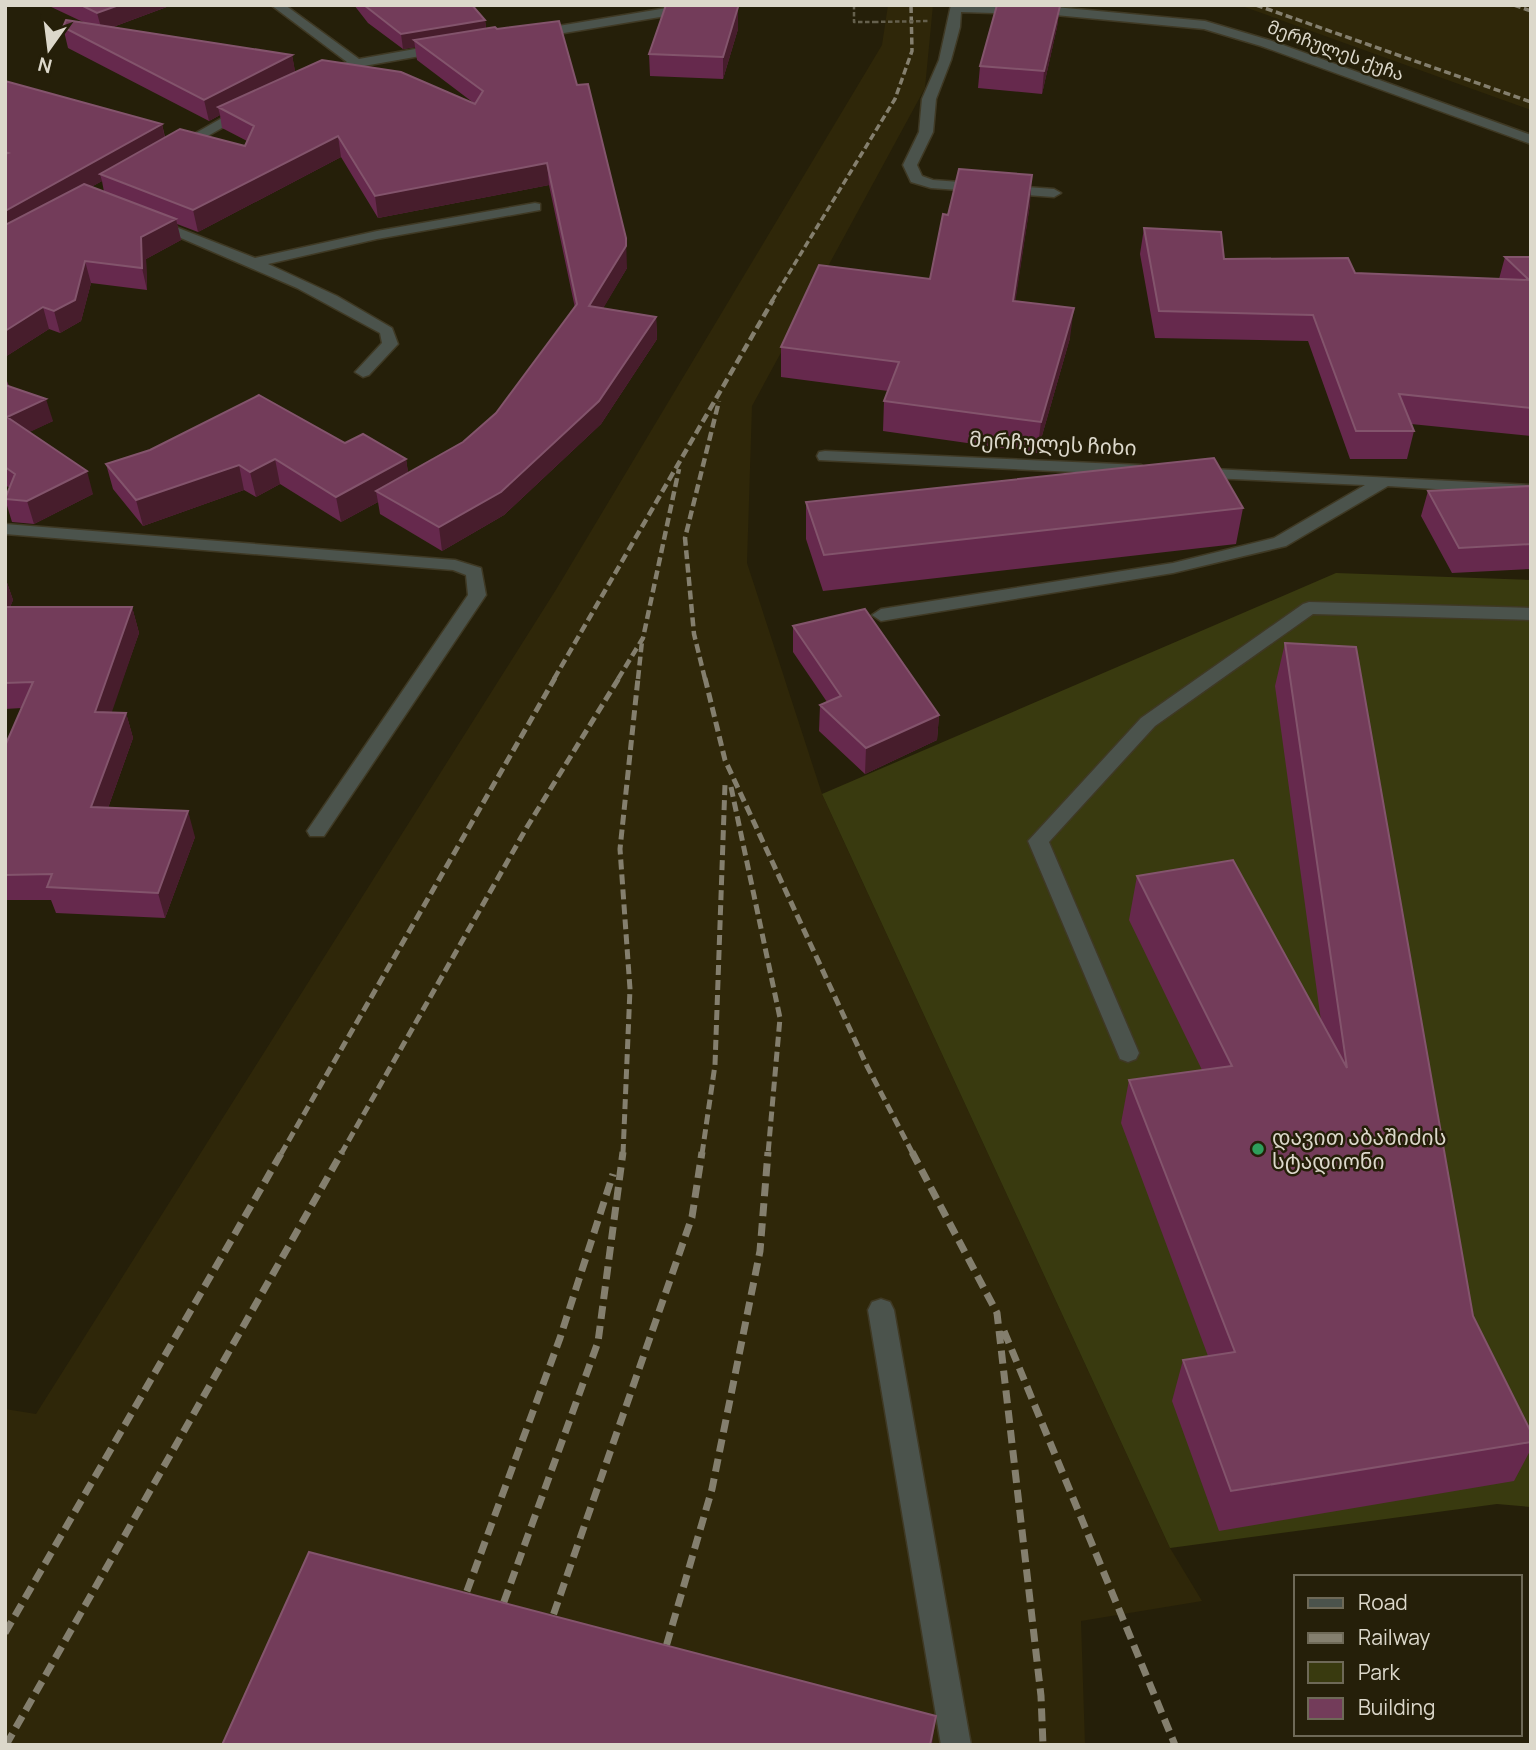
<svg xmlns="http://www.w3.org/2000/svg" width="1536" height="1750" font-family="Manrope,'Noto Sans Georgian',sans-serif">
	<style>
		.built { fill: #2f2709 }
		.green { fill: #393a0f }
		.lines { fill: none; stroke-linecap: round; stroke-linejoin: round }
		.minor-casing { stroke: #3f3924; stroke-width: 3 }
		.path { stroke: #65604d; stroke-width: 2.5; stroke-dasharray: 4.5 2.5; stroke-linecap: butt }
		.minor { fill: #4b534c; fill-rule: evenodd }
		.rail-far3 { stroke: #847f6e; stroke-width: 3.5; stroke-dasharray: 7 3.5; stroke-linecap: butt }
		.rail-far2 { stroke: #847f6e; stroke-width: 4.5; stroke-dasharray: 9 4.5; stroke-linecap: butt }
		.rail-far1 { stroke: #847f6e; stroke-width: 5; stroke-dasharray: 10 5; stroke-linecap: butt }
		.rail { stroke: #847f6e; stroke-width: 7; stroke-dasharray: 13 7; stroke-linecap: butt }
		.path-bridge { stroke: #65604d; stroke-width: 2.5; stroke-dasharray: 4.5 2.5; stroke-linecap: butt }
		.wall { fill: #66294d; fill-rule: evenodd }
		.shaded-wall { fill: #471d2c }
		.building { fill: #733c5a; stroke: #83546c; stroke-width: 2 }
		.leisure-dot { fill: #2e9e5b; stroke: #251f09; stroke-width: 2.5 }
		.labels { text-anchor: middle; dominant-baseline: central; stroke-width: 5; stroke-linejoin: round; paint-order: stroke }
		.far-street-label { font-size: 18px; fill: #dcd8cb; stroke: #251f09 }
		.street-label { font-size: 21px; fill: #dcd8cb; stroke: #251f09 }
		.poi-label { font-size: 21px; fill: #dcd8cb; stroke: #251f09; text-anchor: start }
	</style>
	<rect width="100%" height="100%" fill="#251f09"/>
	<path class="built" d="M888,5H933L925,88L752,406L747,563L822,794L1170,1548L1202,1601L1081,1621L1085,1745H5V1409L36,1414L557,588L882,45Z
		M1239,5H1531V110Z"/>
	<path class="green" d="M1336,573L1531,580V1507L1497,1504L1170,1548L822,794Z"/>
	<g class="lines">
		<g class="minor-casing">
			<path id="minor" d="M271,5H285L359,59L443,44L449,48L443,52L358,67L324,76L319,75V69L347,62Z
				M685,5H714L708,9L534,38L528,34L534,30Z
				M951,5L1055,7L1205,21L1269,40L1531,135V144L1261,46L1204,29L1055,15L961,12L960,27L951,60L936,99L933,132L917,165L922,176L933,180L1054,189L1061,193L1054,197L931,188L911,182L903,165L919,132L922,99L939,60Z
				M245,105L252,109L250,112L183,150L178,151L171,147Z
				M535,203L540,204V210L377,239L268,264L337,296L392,328L398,344L369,375L363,377L355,372L382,343L380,333L297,288L146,223L148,220H158L255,258L377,231Z
				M825,451L1141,465L1149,470L1141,475L819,460L817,456L819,452Z
				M1194,468L1531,485V495L1388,486L1286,546L1173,573L881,621L872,615L881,609L1173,563L1274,538L1365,485L1188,477L1186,473L1188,469Z
				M5,524L455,560L481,568L486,595L324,836H310L307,831L468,595L466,575L453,570L5,534Z
				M1309,602L1531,608V620L1313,614L1155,726L1049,842L1139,1053L1136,1059L1128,1062L1120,1059L1028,841L1141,718L1303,604Z
				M881,1299L890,1302L894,1310L971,1745H941L868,1310L872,1302Z"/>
		</g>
		<path class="path" d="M854,5V22H874"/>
		<use href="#minor" class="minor"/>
		<path class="rail-far3" d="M1256,5L1531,102
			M1514,5L1531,11
			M772,301L895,99L912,51L911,5"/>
		<path class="rail-far2" d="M554,679L773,300
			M618,679L643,638L679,469
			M638,679L642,641
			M705,679L694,634L685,538L719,401"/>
		<path class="rail-far1" d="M705,678L725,760L867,1066L913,1154
			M731,787L780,1018L768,1154
			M281,1154L555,678
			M341,1154L527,827L619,678
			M623,1154L630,989L620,849L638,678
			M702,1154L715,1065L725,784"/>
		<path class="rail" d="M912,1152L997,1313L1041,1696L1043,1745
			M1004,1331L1175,1745
			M460,1610L560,1338L613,1174
			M497,1621L598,1342L623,1152
			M5,1633L282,1152
			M547,1633L692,1217L702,1152
			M661,1664L712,1489L760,1251L768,1152
			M6,1745L342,1152"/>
		<path class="path-bridge" d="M874,22L928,21"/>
	</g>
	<path class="wall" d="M47,5H172L113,27L292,55L295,72L475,104L417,60L415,47L403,49L368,23L354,5H472L485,20L486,28L627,268L603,308L656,317L657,339L601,424L504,515L442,551L380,514L378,502L341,522L280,484L256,497L244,490L143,526L113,489L106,464L345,443L406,459L408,473L463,442L496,413L575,308L549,185L378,218L341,157L198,232L177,224L181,240L146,259L147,290L91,283L81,321L60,333L49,329L5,357V81L162,124L165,137L245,146L247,141L222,128L220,115L209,121L68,48L63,27L83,22ZM102,181L104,192L91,187Z
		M1060,6L1057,27L1042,94L978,88L980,66Z
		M738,29L723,79L650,76L649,54Z
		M1030,204L1015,301L1070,338L1037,453L883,431L884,401L888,391L781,377V347L930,279L948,215Z
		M1144,228L1224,259L1355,273L1499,279L1505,257H1531V436L1411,424L1414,431L1407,459H1350L1308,341L1155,338L1140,254Z
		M5,376L9,386L53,421L29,432L93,494L34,524L12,522L5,499L10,488L5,485Z
		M1531,486V569L1452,573L1421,516L1428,491Z
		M806,502L1243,508L1236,544L823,591L806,539Z
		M5,577L13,600L10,607H132L139,633L111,712L126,713L133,738L108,808L195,837L165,918L56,913L51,900H5V746L22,708L5,709Z
		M793,626L939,715L937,740L865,774L819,731L820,705L827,702L793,652Z
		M1285,643L1473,1316L1531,1432V1449L1514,1481L1219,1531L1172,1401L1183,1360L1208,1356L1121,1123L1129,1080L1202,1070L1129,920L1137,876L1321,1021L1275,686Z"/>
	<path class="shaded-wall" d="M119,5H172L102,31L97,13Z
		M1060,6L1057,27L1042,94L1044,71Z
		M738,7V29L723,79V57Z
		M485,20L487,35L414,40L415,47L403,49L401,34Z
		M292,55L296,76L218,107L220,115L209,121L204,100Z
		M162,124L166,144L100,174L102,181L5,235V211Z
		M338,136L341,157L198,232L193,210Z
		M547,163L549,185L378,218L375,196Z
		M1032,175L1030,204L1011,331L1013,301Z
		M176,219L181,240L146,259L147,290L142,268L141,237Z
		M626,238L627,268L591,329L589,306Z
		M85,261L91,283L81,321L60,333L54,311Z
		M43,307L49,329L5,357V331Z
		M1074,308L1070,338L1037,453L1041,422Z
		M656,317L657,339L601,424L504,515L442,551L439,527Z
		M46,399L53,421L13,440L7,417Z
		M275,459L280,484L256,497L250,472Z
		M406,459L410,484L376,491L378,502L341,522L336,497Z
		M239,465L244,490L143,526L136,500Z
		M87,471L93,494L34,524L27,501Z
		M5,577L13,600L5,620Z
		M132,607L139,633L103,738L95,712Z
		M126,713L133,738L99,833L91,807Z
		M939,715L937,740L865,774L866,748Z
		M188,811L195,837L165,918L158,893Z
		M936,1716L932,1745H930Z"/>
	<path class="building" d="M81,5H119L97,13Z
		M364,5H472L485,20L401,34Z
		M666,5H736L738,7L723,57L649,54Z
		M997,5L1060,6L1044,71L980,66Z
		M66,20L292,55L204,100L63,27Z
		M559,21L577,85L588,84L626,238V246L589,306L656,317L599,401L501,492L439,527L376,491L463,442L496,413L577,304L547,163L375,196L338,136L193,210L100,174L180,129L245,146L254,126L218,107L322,60L401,72L475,104L483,91L414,40L495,27L497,29Z
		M5,81L162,124L5,211V154L8,153L5,152Z
		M959,169L1032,175L1013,301L1074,308L1041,422L884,401L899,362L781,347L819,265L930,279L943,214L948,215Z
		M84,184L176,219L141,237L142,268L85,261L75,300L54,311L43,307L5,331V225Z
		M1144,228L1221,232L1224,259L1348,258L1355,273L1529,280L1505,257H1531V408L1399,394L1414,431H1356L1313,315L1159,311Z
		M5,385L46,399L7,417L87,471L27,501L5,499L15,474L5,467Z
		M259,395L345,443L363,434L406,459L336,497L275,459L250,472L239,465L136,500L106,464L150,450Z
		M1214,458L1243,508L824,555L806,502Z
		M1531,486V544L1459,548L1428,491Z
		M5,607H132L95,712L126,713L91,807L188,811L158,893L47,887L52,874L5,875V746L33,682L5,683Z
		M865,609L939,715L866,748L820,705L841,696L793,626Z
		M1285,643L1356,647L1473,1316L1531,1432V1442L1231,1491L1183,1360L1235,1352L1129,1080L1232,1066L1137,876L1233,860L1347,1068Z
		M309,1552L936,1716L930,1745H222Z"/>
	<circle class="leisure-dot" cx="1258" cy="1149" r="7"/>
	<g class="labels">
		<g class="far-street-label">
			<text transform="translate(1336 50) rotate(20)">მერჩულეს ქუჩა</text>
		</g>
		<g class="street-label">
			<text transform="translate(1053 443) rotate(3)">მერჩულეს ჩიხი</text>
		</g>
		<g class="poi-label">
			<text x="1272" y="1137">დავით აბაშიძის<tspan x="1272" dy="24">სტადიონი</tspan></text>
		</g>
	</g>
	<rect width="1536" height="1750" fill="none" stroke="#dcd8cb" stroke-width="14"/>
	<rect x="1294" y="1575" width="228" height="161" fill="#251f09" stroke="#6e6957" stroke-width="2"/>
	<rect x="1308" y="1598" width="35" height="10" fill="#4b534c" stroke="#6e6957" stroke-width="2"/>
	<text x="1358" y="1610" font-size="21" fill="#dcd8cb">Road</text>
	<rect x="1308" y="1633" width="35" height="10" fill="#847f6e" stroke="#6e6957" stroke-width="2"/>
	<text x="1358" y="1645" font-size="21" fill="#dcd8cb">Railway</text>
	<rect x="1308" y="1662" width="35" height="21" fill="#393a0f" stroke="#6e6957" stroke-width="2"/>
	<text x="1358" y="1680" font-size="21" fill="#dcd8cb">Park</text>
	<rect x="1308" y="1698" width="35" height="21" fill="#733c5a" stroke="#6e6957" stroke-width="2"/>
	<text x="1358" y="1715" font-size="21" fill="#dcd8cb">Building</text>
	<g transform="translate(49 49) rotate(194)" stroke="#251f09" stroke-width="5" paint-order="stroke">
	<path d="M0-5L12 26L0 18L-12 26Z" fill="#dcd8cb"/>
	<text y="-10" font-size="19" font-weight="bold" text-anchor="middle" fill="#dcd8cb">N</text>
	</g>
</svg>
